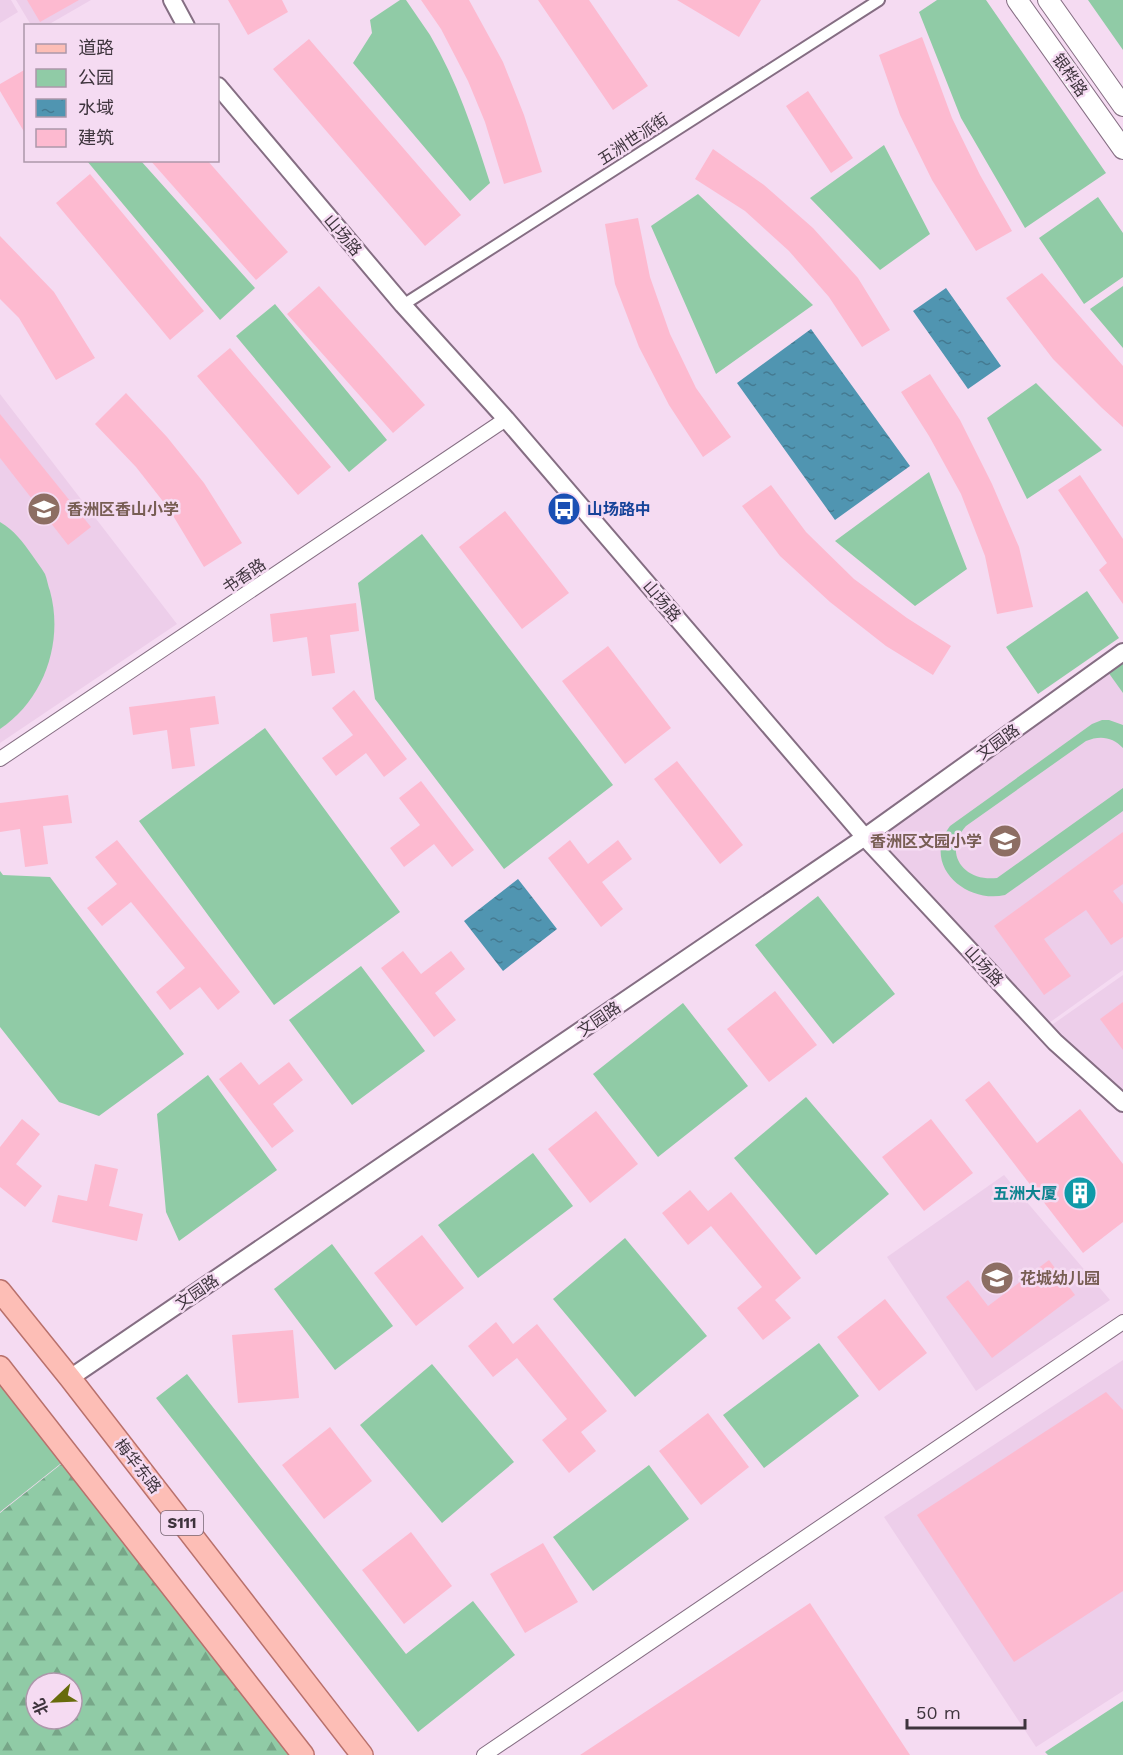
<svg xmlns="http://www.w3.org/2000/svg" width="1123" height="1755" font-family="'Work Sans','Noto Sans SC',sans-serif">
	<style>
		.built { fill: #edceea }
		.green { fill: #90cba6 }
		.forest { fill: url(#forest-firs); fill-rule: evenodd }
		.water { fill: url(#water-ripples) }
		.building { fill: #fdbad0 }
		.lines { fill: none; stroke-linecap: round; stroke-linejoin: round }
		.pedestrian-casing { stroke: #856e83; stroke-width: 14 }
		.minor-casing { stroke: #856e83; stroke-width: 16 }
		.tertiary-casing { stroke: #856e83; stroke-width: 20 }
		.secondary-casing { stroke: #856e83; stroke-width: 22 }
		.primary-casing { stroke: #b9716c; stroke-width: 24 }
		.pedestrian { stroke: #fff; stroke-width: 10 }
		.minor { stroke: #fff; stroke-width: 14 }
		.tertiary { stroke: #fff; stroke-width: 16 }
		.secondary { stroke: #fff; stroke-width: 20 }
		.primary { stroke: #fdbeb6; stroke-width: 21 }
		.labels { text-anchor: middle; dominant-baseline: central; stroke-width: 5; stroke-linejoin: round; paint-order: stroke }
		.shield { fill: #f5dbf2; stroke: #756673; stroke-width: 1.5 }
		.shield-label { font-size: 15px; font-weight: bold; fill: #3e343d }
		.street-label { font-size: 16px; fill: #3e343d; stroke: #f5dbf2 }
		.education-label { font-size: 16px; font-weight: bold; fill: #785e54; stroke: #f5dbf2; text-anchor: start }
		.transit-label { font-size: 16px; font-weight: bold; fill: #164399; stroke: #f5dbf2; text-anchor: start }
		.culture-label { font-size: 16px; font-weight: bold; fill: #0d838f; stroke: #f5dbf2; text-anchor: end }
	</style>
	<defs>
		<pattern id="forest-firs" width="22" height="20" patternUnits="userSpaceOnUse" patternTransform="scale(1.5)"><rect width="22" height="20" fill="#90cba6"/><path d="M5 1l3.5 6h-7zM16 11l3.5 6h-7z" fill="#77a688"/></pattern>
		<pattern id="water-ripples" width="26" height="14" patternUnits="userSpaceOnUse" patternTransform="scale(1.5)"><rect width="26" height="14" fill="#5095b1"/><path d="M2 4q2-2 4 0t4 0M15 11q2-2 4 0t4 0" fill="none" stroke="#447a91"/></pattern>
	</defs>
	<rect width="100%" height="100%" fill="#f5dbf2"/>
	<path class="built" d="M0,0H11L18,12L0,23Z
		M16,0H91L46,26L31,25Z
		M0,394L177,624L0,743Z
		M1123,653V970L1042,1028L887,861L888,821Z
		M1123,975V1097L1046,1029Z
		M1004,1175L1110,1300L976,1391L887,1257Z
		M1123,1360V1691L1036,1747L884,1517Z"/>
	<path class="green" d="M400,0H406C414,12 422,23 430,35C457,81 474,132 490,183L470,201L353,63L372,33L370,20Z
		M937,0H986L1106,173L1025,228L961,118L919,12Z
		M1088,0H1123V50Z
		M884,145L930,234L880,270L810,198Z
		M87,161H141L255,288L220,320Z
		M698,194L813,305L716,374L651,226Z
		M1098,197L1123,233V277L1084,304L1039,238Z
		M1123,286V348L1090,309Z
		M275,304L387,440L349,472L236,336Z
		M1036,383L1102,450L1027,499L987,418Z
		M929,472L967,569L915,606L835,541Z
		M0,522C14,530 23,542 32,555C36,561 41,567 45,574C47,579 48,586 50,591C64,642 44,700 0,729Z
		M422,534L613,785L504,869L375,699L358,583Z
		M1087,591L1119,638L1038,694L1006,647Z
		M1123,661V693L1108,672Z
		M1102,720H1109L1123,725V748C1113,737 1100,735 1086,741L966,826C942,853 964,882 997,878L1123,788V811L1005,895C965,904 921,864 950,826L1092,724Z
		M265,728L400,912L274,1005L139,821Z
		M0,871L3,875L50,877L184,1054L99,1116L59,1102L0,1027Z
		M818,896L895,994L833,1044L755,945Z
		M361,966L425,1051L352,1105L289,1020Z
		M683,1003L748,1086L658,1157L593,1074Z
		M208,1075L277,1170L179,1241L166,1212L157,1114Z
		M806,1097L889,1194L816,1255L734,1158Z
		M533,1153L573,1206L478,1278L438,1225Z
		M625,1238L707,1336L635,1397L553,1299Z
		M332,1244L393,1326L335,1370L274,1289Z
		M819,1343L859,1396L764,1468L723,1415Z
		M432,1364L514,1462L442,1523L360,1425Z
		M0,1369L69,1457L0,1512Z
		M187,1374L406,1654L473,1601L515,1655L418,1732L156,1398Z
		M649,1465L689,1519L593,1591L553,1537Z
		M1123,1701V1755H1048L1045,1752Z"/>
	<path class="forest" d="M70,1457L303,1755H0V1513ZM36,1683H72V1719H36Z"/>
	<path class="water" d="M946,288L1001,366L968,389L913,311Z
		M811,329L910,466L835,520L737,383Z
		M518,879L557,929L503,971L464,921Z"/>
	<path class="building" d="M27,0H79L40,22Z
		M228,0H282L288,12L248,35Z
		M421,0H469L503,62L524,115L542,172L504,184L485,122L468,81L441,29Z
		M538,0H589L648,86L613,110Z
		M677,0H761L739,37Z
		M922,37L952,118L980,175L1012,231L976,251L932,180L900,115L879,55Z
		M309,39L461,215L425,246L273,69Z
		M26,69V135L0,91V84Z
		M808,91L853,158L831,173L786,106Z
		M713,149L764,185L813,228L858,278L890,330L862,347L829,297L789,251L745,211L695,179Z
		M150,160H207L288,252L256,280Z
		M90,174L204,311L170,340L56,203Z
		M638,218L650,277L670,334L696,388L731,437L703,457L669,405L639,347L615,284L605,224Z
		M0,236L54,292L95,358L56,380L19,318L0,299Z
		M1042,273L1123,366V427L1102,408L1053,359L1006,298Z
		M319,286L425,405L393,433L287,314Z
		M230,348L331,467L298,495L197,376Z
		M930,374L960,420L992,484L1019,547L1033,607L997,614L985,556L961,494L929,436L901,392Z
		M126,393L167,437L204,483L242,543L204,567L169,509L136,467L95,424Z
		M0,414L91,527L68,545L0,458Z
		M1080,475L1123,539V604L1099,570L1107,563L1058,490Z
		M771,485L806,532L854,579L907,618L951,646L933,675L886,646L830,602L780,556L742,506Z
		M505,511L569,593L522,629L459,547Z
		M356,603L359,631L330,635L335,673L312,676L307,637L273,642L270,614Z
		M608,646L671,728L625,764L562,681Z
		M354,690L407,759L384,777L366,753L336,776L322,758L353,735L332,708Z
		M215,696L219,724L190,728L195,766L172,769L167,730L133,735L129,707Z
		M677,761L743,845L720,864L654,779Z
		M421,781L474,850L452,867L434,844L404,867L390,848L420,825L399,798Z
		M68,795L72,823L43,826L48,864L25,867L20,829L0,832V803Z
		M1123,832V884L1113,891L1123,904V937L1111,945L1086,910L1044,939L1071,976L1044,995L994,926Z
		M117,840L240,992L218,1010L200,987L170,1010L156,992L185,968L131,902L102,926L87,908L117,884L95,857Z
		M570,840L588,864L618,840L632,859L602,882L623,909L601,927L548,858Z
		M403,951L421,974L451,951L465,969L435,993L456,1020L434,1037L381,968Z
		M775,991L817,1045L769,1082L727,1029Z
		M1123,1002V1050L1100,1019Z
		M241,1062L259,1085L289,1062L303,1080L273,1104L294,1131L272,1148L219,1079Z
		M989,1081L1037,1143L1080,1109L1123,1164V1222L1083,1253L965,1100Z
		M596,1111L638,1164L590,1203L548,1149Z
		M22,1119L40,1134L16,1164L42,1186L25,1207L0,1187V1147Z
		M931,1119L973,1173L924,1211L882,1157Z
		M95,1164L118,1169L109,1206L143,1214L137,1241L52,1222L58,1195L87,1201Z
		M690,1190L708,1211L731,1192L801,1278L775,1300L791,1318L763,1340L737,1308L762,1287L711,1226L688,1245L662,1213Z
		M422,1235L464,1288L416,1326L374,1273Z
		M1049,1260L1075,1295L992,1358L946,1297L968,1280L988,1306Z
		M885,1299L927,1353L879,1391L837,1337Z
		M496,1322L513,1344L537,1324L607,1411L581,1432L596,1451L569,1473L542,1440L567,1419L517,1358L493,1377L468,1346Z
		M293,1330L299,1398L238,1403L232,1335Z
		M1106,1392L1123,1410V1591L1014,1662L917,1515Z
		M708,1413L749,1467L701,1505L659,1451Z
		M330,1427L372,1481L324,1519L282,1465Z
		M411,1532L452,1586L404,1624L362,1570Z
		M543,1543L578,1602L525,1633L490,1574Z
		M810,1603L910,1755H580Z"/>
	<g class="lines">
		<g class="pedestrian-casing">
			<path id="pedestrian" d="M403,305L879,0"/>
		</g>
		<g class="minor-casing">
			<path id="minor" d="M0,759L506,419
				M484,1755L1123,1322"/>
		</g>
		<g class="tertiary-casing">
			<path id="tertiary" d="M172,0L186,26
				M218,86L403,305L506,419L869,842L1055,1042L1123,1103
				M70,1378L865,837L1123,652"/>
		</g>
		<g class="secondary-casing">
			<path id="secondary" d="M1017,0L1123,149
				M1048,0L1123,106"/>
		</g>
		<g class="primary-casing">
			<path id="primary" d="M0,1291L70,1378L362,1755
				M0,1367L303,1755"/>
		</g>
		<use href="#pedestrian" class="pedestrian"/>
		<use href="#minor" class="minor"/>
		<use href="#tertiary" class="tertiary"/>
		<use href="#secondary" class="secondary"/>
		<use href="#primary" class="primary"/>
	</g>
	<defs>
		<g id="school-disc" transform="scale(1.725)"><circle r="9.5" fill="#8d6e63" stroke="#f5dbf2"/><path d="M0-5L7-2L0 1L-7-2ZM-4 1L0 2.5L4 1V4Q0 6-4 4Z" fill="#fff"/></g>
		<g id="bus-disc" transform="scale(1.725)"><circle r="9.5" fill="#1a4fb4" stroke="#f5dbf2"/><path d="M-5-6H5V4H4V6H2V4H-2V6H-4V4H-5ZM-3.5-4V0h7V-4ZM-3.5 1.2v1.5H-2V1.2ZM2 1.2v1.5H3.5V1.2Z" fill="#fff"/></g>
		<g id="building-disc" transform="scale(1.725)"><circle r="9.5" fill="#0f9aa8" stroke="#f5dbf2"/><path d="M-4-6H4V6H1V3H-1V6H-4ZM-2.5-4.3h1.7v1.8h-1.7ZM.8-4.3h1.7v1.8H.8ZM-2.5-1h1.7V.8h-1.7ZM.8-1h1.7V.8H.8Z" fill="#fff"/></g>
	</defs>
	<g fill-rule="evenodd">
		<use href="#school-disc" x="44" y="509"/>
		<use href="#bus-disc" x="564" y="509"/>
		<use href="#school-disc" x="1005" y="841"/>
		<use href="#building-disc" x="1080" y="1193"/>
		<use href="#school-disc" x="997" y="1278"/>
	</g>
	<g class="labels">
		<rect class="shield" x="161" y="1511" width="42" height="24" rx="4.5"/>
		<g class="shield-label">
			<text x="182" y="1523">S111</text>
		</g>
		<g class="street-label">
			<text transform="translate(1070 75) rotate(55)">银桦路</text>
			<text transform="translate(633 139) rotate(-33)">五洲世派街</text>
			<text transform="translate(343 235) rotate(50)">山场路</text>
			<text transform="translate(244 576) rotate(-34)">书香路</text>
			<text transform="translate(662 601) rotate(49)">山场路</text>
			<text transform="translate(998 742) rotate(-36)">文园路</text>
			<text transform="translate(984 966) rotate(47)">山场路</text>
			<text transform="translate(599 1019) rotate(-34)">文园路</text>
			<text transform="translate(197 1292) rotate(-34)">文园路</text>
			<text transform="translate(138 1466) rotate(52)">梅华东路</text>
		</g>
		<g class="education-label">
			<text x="67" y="509">香洲区香山小学</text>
			<text x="982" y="841" text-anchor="end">香洲区文园小学</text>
			<text x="1020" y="1278">花城幼儿园</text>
		</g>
		<g class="transit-label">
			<text x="587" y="509">山场路中</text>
		</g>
		<g class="culture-label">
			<text x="1057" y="1193">五洲大厦</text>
		</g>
	</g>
	<rect x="24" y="24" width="195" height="138" fill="#f5dbf2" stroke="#ac98aa" stroke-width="1.5"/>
	<rect x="36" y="44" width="30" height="9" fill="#fdbeb6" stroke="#ac98aa" stroke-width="1.5"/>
	<text x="78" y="54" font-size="18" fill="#3e343d">道路</text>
	<rect x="36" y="69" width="30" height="18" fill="#90cba6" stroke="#ac98aa" stroke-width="1.5"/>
	<text x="78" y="84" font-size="18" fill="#3e343d">公园</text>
	<rect x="36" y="99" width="30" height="18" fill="url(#water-ripples)" stroke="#ac98aa" stroke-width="1.5"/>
	<text x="78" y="114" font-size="18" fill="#3e343d">水域</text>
	<rect x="36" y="129" width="30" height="18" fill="#fdbad0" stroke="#ac98aa" stroke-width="1.5"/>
	<text x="78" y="144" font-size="18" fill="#3e343d">建筑</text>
	<g transform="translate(54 1701) rotate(247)"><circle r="28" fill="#f5dbf2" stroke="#ac98aa" stroke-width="1.5"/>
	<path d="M0-4.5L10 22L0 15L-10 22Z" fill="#676b0b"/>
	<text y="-9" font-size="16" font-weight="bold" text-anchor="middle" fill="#3e343d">北</text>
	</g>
	<path d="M907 1719v9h118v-9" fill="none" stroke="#3e343d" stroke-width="3"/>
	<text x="916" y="1719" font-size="18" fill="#3e343d" stroke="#f5dbf2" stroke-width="4.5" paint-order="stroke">50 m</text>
</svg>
